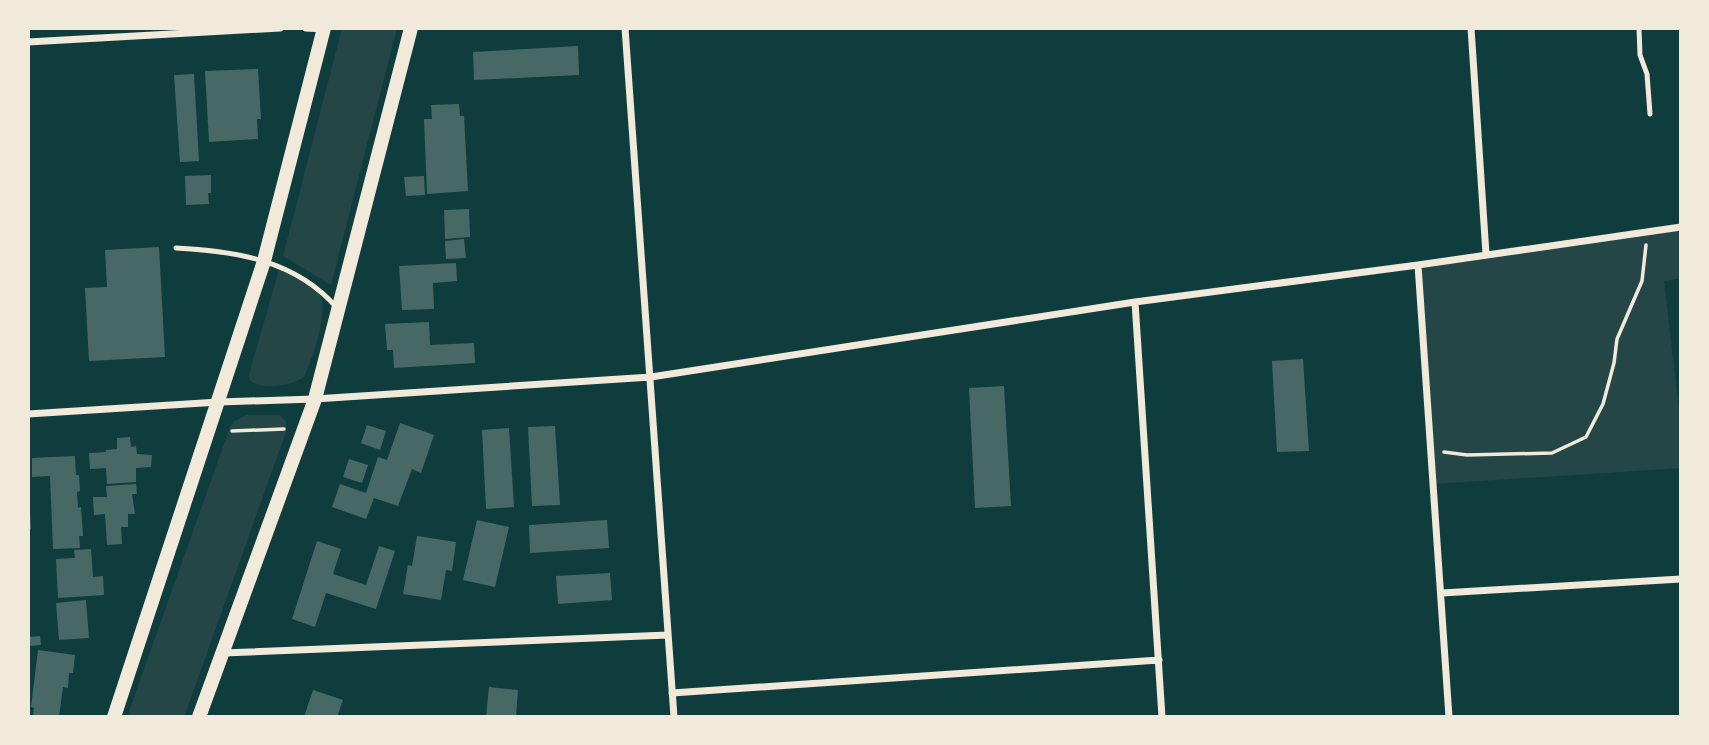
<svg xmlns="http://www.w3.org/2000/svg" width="1709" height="745" font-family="Helvetica,sans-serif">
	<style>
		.green { fill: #244646 }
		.building { fill: #486865 }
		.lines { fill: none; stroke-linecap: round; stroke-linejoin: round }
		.path { stroke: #f1e9da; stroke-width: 3.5 }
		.service { stroke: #f1e9da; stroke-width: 5 }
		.minor { stroke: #f1e9da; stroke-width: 7 }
		.secondary { stroke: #f1e9da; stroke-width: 14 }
	</style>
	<rect width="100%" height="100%" fill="#0f3d3e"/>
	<path class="green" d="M342,28H397L331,285L283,256Z
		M1681,227V278L1664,281L1681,427V468L1434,484L1418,265Z
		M279,270C291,276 309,282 318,292C331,307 312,360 304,377C292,386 260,391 250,380L249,374Z
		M247,415H280L286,422V432L187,709L184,717H127L230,427L234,421Z"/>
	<path class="building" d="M578,46L579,75L474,80L473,52Z
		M258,69L261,119H257L258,139L209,142L205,71Z
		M194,74L199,161L180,162L174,75Z
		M459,104L460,116H464L468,191L427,194L424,119H432L431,105Z
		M211,175V193H208L209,204L186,205L185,176Z
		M424,176L425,195L406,196L404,177Z
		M469,209L470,237L445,239L444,210Z
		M464,239L466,258L446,259L445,241Z
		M159,247L165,357L89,361L85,288L107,287L105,250Z
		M456,263L457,281L433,283L434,309L402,310L399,266Z
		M429,322L430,345L474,343L475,363L394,368L393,350H387L385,324Z
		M1303,359L1309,451L1277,452L1272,361Z
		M1004,386L1011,506L975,508L969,388Z
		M400,423L434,435L421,473L412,469L398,506L374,498L366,519L332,507L340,484L366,493L378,457L387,460Z
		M367,425L386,431L380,450L361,443Z
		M555,426L560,505L532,506L528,427Z
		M509,428L514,507L486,509L482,430Z
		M130,437L131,447L136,446L137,454L152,455L151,467L136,468V482L107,484L106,468L90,469L89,453L106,452V450L117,449V438Z
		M75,456L76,475H79L80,491L77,492L78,508L81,507L83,536H79L80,548L53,549L50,476L32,477V458Z
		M349,459L368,465L362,483L343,477Z
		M136,484L137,494H132L135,514H128V527H121L122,544L107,545L105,514L94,515L93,497H107L106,486Z
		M28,511H30L31,529L28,530Z
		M477,520L509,527L495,587L463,580Z
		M607,520L609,548L530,553L529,525Z
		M417,536L456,542L452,571L446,570L441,600L403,594L408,565L412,566Z
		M317,541L341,549L333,574L366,585L379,546L395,551L376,609L326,593L315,627L292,619Z
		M91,549L93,577L103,576L104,595L58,598L56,559L75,558L74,550Z
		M610,573L612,600L558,604L556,576Z
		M86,600L89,638L59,640L56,603Z
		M40,636L41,645L28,646V637Z
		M38,650L75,655L73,673H69L68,688L63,687L59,717H33L34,708L31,707Z
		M489,687L518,690L516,717H486Z
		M313,690L343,700L337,717H304Z"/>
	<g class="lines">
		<path class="path" d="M232,431L284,429
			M1444,452L1467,455L1552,453L1586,437L1603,404L1614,363L1617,339L1642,281L1646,245"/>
		<path class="service" d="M1639,28L1640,55L1647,74L1650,114
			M176,248C235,251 296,260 337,308"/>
		<path class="minor" d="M306,28L323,29
			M625,28L674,717
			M1471,28L1486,254
			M28,42L280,28
			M1418,265L1449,717
			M1135,302L1162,717
			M28,414L219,402L315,399L651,377L1135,302L1418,265L1681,227
			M1442,593L1681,579
			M223,653L668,635
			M672,693L1159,660"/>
		<path class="secondary" d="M114,717L264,261L324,28
			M199,717L315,399L411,28"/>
	</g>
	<rect width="1709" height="745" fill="none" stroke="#f1e9da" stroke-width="60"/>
</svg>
